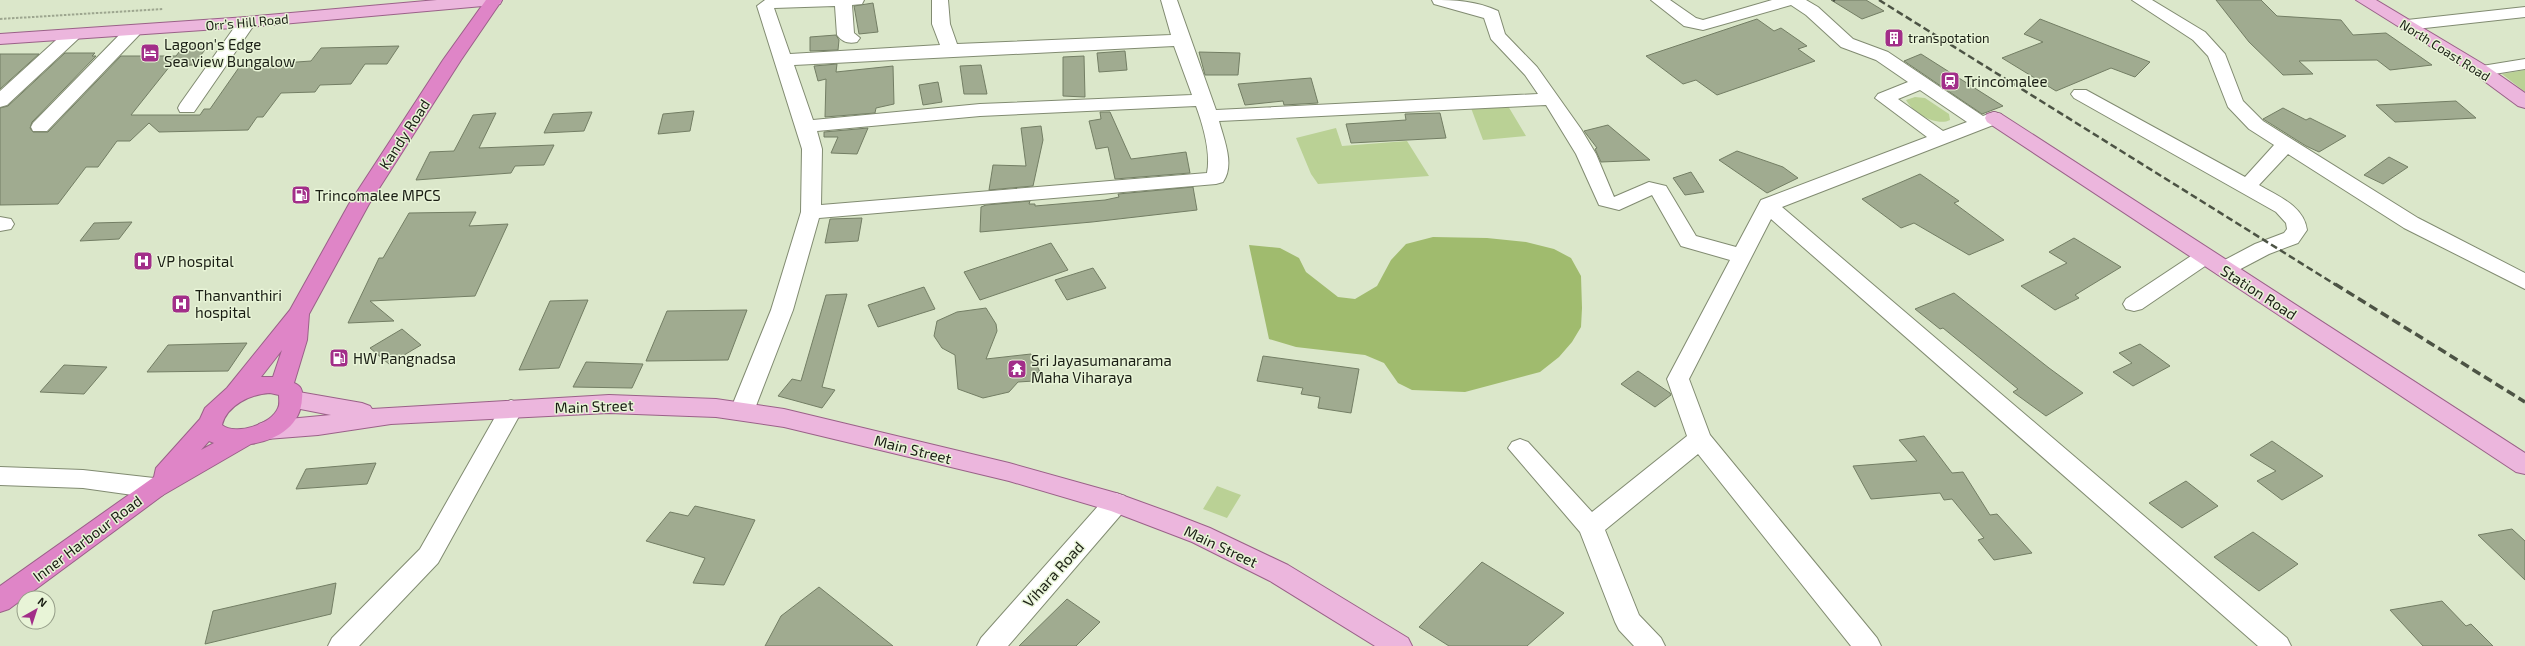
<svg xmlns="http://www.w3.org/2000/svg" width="2525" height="646" font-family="'Exo 2',sans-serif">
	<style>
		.green { fill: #bad195 }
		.water { fill: #a0bb6e }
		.building { fill: #a0ab90; stroke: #737e64 }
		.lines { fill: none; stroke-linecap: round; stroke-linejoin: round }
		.minor-casing { stroke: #818b71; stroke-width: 2 }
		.major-casing { stroke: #9a6188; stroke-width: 2 }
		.highway-casing { stroke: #9a6188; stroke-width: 2 }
		.path { stroke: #9da68f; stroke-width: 2; stroke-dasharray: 2.5 1.5; stroke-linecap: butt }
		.minor { fill: #fff; fill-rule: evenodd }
		.major { fill: #ecb6dd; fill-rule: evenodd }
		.highway { fill: #df85c7; fill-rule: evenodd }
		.rail-far1 { stroke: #4c5344; stroke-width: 2.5; stroke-dasharray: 7 3.5; stroke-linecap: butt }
		.rail { stroke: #4c5344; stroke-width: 3.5; stroke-dasharray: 9 4.5; stroke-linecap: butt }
		.labels { text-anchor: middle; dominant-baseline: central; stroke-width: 3; stroke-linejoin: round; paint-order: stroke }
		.far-street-label { font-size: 13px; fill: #1a1e14; stroke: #e8f4d7 }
		.far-poi-label { font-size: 13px; fill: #1a1e14; stroke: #e8f4d7; text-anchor: start }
		.poi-label { font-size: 15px; fill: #1a1e14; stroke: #e8f4d7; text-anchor: start }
		.street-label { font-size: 15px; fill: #1a1e14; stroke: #e8f4d7 }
	</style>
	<rect width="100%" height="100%" fill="#dbe7ca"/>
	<path class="green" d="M2525,70V92L2502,74Z
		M1915,97L1925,98L1949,114L1950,120C1937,127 1913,113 1906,100Z
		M1508,106L1526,136L1483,140L1471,108Z
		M1336,128L1342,146L1407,141L1429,176L1318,184L1311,174L1296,138Z
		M1217,486L1241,495L1227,518L1203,509Z"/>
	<path class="water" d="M1433,237L1487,238L1526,242L1554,249L1571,258L1581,276L1582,308L1581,327L1572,342L1559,357L1540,372L1465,392L1412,390L1398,383L1384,363L1365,355L1296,347L1269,339L1249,245L1280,248L1299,258L1306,272L1338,297L1355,299L1377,286L1391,260L1406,244Z"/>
	<path class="building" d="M1831,0H1866L1884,11L1862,19Z
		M2216,0H2261L2277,16L2341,20L2353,35L2386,33L2432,65L2390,70L2377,60L2299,61L2313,74L2283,75L2249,42Z
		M873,3L878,32L859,34L854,6Z
		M1757,19L1774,31L1781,28L1807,46L1798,49L1815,61L1717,95L1696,80L1683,84L1646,56Z
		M2040,19L2150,62L2135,77L2111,68L2056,91L2002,58L2043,42L2024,34Z
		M836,35L839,40L838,50L810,51V37Z
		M208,46L193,65L170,66L131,115H200L204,109H210L240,66L311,61L321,48L399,46L387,64H365L351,84L320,85L315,92L281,93L263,117H257L248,130L159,132L149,123L130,141H117L98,167H86L58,204L0,205V108L8,106L65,53H95L92,56H96L32,122L30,128L33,132H48L121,56H176L183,47Z
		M1125,51L1127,70L1099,72L1097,53Z
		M1199,52L1240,53L1238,75H1205Z
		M0,54H39L0,89Z
		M1921,54L2003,106L1982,114L1904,61Z
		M1084,56L1085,97L1063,96V57Z
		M837,64L836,72L893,66L894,104L876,108L875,113L825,117L826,79L818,81L814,66Z
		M981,65L987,94H964L960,66Z
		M1311,78L1318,103L1284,105L1283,101L1245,105L1238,84Z
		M938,82L942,102L923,105L919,85Z
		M2456,101L2476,118L2395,122L2376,105Z
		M2283,108L2306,120L2310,118L2346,136L2319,152L2306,146L2263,119Z
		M694,111L690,131L658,134L663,114Z
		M592,112L584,131L544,133L553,114Z
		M1100,112H1110L1131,159L1186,152L1190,173L1115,179L1108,147L1096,149L1089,121L1101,119Z
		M496,113L479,148L554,145L544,165L515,166L511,173L416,180L430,152L454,151L473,115Z
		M1440,113L1446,138L1351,143L1346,124L1406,120L1405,114Z
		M1608,125L1650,160L1601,162L1595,149L1597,148L1584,131Z
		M1041,126L1043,140L1033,186L989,190L993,165L1026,166L1021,128Z
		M868,128L857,154L831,153L838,137H824V132Z
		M1737,151L1783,167L1798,178L1767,193L1719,160Z
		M2389,157L2408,167L2383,184L2364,175Z
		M1691,172L1704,192L1685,195L1673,178Z
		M1920,174L1959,201L1954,203L2004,240L1969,255L1914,223L1901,228L1862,199Z
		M1193,187L1197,210L1092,222L980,232L981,207L986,205L1030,201L1029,204H1035V206L1105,200L1119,197L1118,194Z
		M476,212L469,226L508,224L475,296L370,301L394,321L348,323L379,258H383L409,213Z
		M862,218L858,241L825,243L830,219Z
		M132,222L119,239L80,241L94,223Z
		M2074,238L2121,267L2075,295L2079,298L2055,310L2021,286L2067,263L2049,252Z
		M1051,243L1068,270L980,300L964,272Z
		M1093,268L1106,288L1067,300L1055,280Z
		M924,287L935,309L878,327L868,305Z
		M1954,293L2049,368L2083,393L2046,416L2013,392L2018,389L1943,328L1940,329L1915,309Z
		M847,294L822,387L835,390L822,408L778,396L792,379L801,381L826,295Z
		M588,300L559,368L519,370L550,301Z
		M986,308L996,324L997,331L986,359L1031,354L1040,372L1031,374L1034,381L1018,382L1009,392L983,398L958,389L955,355L942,348L934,336L937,321L957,312Z
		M747,310L728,360L646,361L667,311Z
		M402,329L421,345L389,364L370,348Z
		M247,343L228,371L147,372L168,345Z
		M2140,344L2170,366L2133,386L2113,372L2132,363L2119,353Z
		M1263,356L1359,369L1351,413L1318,408L1320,397L1301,394L1303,388L1257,381Z
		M586,362L643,364L632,388L573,387Z
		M64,365L107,367L84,394L40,392Z
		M1638,371L1670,393L1671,395L1655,407L1621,384Z
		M1924,436L1952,473L1963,472L1990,515L1997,514L2032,553L1994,560L1978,540L1984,538L1952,499L1944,500L1940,493L1871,499L1853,466L1917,461L1899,440Z
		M2272,441L2323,476L2282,500L2257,481L2276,471L2250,455Z
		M376,463L367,484L296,489L306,469Z
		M2186,481L2218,506L2182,528L2149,503Z
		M695,506L755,520L724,585L693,583L705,558L646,541L670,512L688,516Z
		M2512,529L2525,541V580L2478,535Z
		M2253,532L2298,564L2259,591L2214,557Z
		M1482,562L1564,613L1527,646H1449L1419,627Z
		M336,583L331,614L205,644L213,611Z
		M819,587L893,646H765L781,616Z
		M1067,599L1100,622L1076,646H1019Z
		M2442,601L2466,626L2471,624L2493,646H2423L2390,610Z"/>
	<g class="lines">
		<g class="minor-casing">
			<path id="minor" d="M765,0H864L862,4L852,5L854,33L860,38L857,42C849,44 842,42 837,35L835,6L774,8L790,54L940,45L932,24V0H948L950,24L957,44L1171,35L1161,0H1177L1216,110L1538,94L1525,75L1491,39L1484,18L1434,4L1432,0C1455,0 1477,1 1498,11L1505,34L1537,67L1581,129L1596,154L1614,197L1649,182L1666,186L1696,236L1736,247L1761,200L1927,137L1875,98L1878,94L1908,82L1876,60L1841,47L1806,15L1791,5L1703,30L1684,26L1651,0H1670L1696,18L1703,20L1772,0H1806L1818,7L1853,39L1888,52L1983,116L1994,112L2001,114L2003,118L2001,122L1782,207L2287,638L2291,646H2258L1771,219L1689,379L1710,435L1877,638L1881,646H1851L1698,454L1605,530L1639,615L1661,638L1665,646H1634L1619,630L1615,622L1580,532L1508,448L1512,442L1520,439L1528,442L1592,512L1687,436L1667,379L1730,260L1681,246L1652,195L1619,210L1599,205L1576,154L1546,105L1219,121C1224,140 1235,165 1223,182L1216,184L819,218L793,310L754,411L750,417L742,420L734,417L730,411L771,310L801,212L802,149L757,6ZM1174,46L1192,95L980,104L813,120L794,65ZM1920,90L1967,122L1943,131L1898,99ZM1196,106C1203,125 1211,153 1207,173L821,205L822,149L817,131L980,116Z
				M2132,0H2152L2205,32L2225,54L2243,101L2263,121L2418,218L2525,273V289L2404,228L2288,154L2259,185C2278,196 2304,206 2307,230L2298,243L2269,254L2231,274L2224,276L2217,274L2213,269L2217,264L2255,244L2284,233L2287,229L2286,223L2276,212L2074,98L2071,94L2074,90H2086L2245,177L2274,145L2249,129L2228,107L2208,56L2193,40Z
				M2525,7V17L2407,30L2401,29L2398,25L2401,21L2407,20Z
				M247,17L253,18L256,22L194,112H180L178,108L180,104L241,18Z
				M133,26L139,27L142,31L139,35L47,131H33L31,127L33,123L127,27Z
				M72,30L78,31L81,35L78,39L7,105L0,107V91L66,31Z
				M2525,59V69L2482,76L2476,75L2473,71L2476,67L2482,66Z
				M0,217L11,219L14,224L11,229L0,231Z
				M2204,250L2211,252L2214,257L2211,262L2142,309L2134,311L2126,309L2123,304L2126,299L2197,252Z
				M511,400L519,403L523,409L438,563L359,646H328L332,638L420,549L503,403Z
				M0,467L83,470L154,478L163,481L166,488L163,495L154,498L83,488L0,485Z
				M1116,493L1125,496L1128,503L1125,510L1008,646H977L981,638L1107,496Z"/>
		</g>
		<g class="major-casing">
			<path id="major" d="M437,0H502L500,4L494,5L247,27L0,44V34L247,17Z
				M2356,0H2376L2488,67L2525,93V108L2518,106L2476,75Z
				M1994,112L2001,114L2525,453V474L2516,472L1987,122L1985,118L1987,114Z
				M293,391L362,403L370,406L372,409L609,395L716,399L784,409L1009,463L1116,493L1174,514L1210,528L1288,565L1408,638L1412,646H1375L1270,581L1192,542L1111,511L1009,481L784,427L716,417L609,413L391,424L318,435L267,439L259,436L255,430L259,424L267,421L331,415L285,406L281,400L285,394Z"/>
		</g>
		<g class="highway-casing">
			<path id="highway" d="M486,0H502L461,60L369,204L309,314L307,340L294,383C301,386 303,390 302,398C301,426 277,440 251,444L163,495L9,609L0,612V586L154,477L156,468L200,419L205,408L227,388L290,310L349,204L443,60ZM282,350L273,377H261ZM270,393L279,395C279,399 280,405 278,408C272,424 236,436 222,425C227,405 251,394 270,393ZM209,441L214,443L201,450Z"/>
		</g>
		<path class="path" d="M0,19L163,9"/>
		<use href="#minor" class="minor"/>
		<use href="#major" class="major"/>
		<use href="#highway" class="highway"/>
		<path class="rail-far1" d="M1833,0L1835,1
			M1879,0L2336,285"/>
		<path class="rail" d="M2335,284L2525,402"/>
	</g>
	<defs>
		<g id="building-square" transform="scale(1)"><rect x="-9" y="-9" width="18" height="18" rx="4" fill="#a22e89" stroke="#e8f4d7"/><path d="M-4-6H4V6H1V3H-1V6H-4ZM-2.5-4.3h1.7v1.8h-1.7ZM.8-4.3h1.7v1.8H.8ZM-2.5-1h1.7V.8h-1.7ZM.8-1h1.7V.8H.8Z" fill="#fff"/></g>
		<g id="hotel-square" transform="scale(1)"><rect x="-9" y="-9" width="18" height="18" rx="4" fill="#a22e89" stroke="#e8f4d7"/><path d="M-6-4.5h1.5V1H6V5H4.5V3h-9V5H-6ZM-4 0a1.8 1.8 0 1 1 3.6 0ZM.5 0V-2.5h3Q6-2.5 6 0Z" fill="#fff"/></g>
		<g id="station-square" transform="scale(1)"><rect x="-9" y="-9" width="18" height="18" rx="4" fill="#a22e89" stroke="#e8f4d7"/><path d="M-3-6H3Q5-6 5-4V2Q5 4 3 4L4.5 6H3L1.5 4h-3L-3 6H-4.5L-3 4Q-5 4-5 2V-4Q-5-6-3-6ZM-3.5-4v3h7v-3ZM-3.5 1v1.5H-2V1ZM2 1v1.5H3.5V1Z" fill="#fff"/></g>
		<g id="fuel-square" transform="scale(1)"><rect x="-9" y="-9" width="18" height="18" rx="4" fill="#a22e89" stroke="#e8f4d7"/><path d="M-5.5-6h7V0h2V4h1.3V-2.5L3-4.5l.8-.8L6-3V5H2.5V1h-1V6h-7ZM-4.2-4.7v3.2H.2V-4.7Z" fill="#fff"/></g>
		<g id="hospital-square" transform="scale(1)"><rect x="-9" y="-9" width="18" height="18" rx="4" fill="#a22e89" stroke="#e8f4d7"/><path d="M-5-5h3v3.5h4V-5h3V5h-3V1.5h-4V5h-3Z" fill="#fff"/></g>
		<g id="temple-square" transform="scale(1)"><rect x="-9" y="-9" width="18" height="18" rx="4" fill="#a22e89" stroke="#e8f4d7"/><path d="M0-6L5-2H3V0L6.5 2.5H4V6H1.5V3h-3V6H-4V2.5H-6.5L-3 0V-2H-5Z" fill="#fff"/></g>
	</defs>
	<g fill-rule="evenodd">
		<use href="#building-square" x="1894" y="38"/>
		<use href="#hotel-square" x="150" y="53"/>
		<use href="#station-square" x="1950" y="81"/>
		<use href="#fuel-square" x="301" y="195"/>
		<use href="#hospital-square" x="143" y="261"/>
		<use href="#hospital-square" x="181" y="304"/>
		<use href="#fuel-square" x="339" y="358"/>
		<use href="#temple-square" x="1017" y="369"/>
	</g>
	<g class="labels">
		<g class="far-street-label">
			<text transform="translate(247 22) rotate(-5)">Orr’s Hill Road</text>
			<text transform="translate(2445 50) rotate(32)">North Coast Road</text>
		</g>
		<g class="far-poi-label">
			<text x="1908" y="38">transpotation</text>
		</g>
		<g class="poi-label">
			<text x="164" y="44">Lagoon's Edge<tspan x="164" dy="17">Sea view Bungalow</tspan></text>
			<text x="1964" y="81">Trincomalee</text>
			<text x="315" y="195">Trincomalee MPCS</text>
			<text x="157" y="261">VP hospital</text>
			<text x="195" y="295">Thanvanthiri<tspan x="195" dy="17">hospital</tspan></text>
			<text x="353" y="358">HW Pangnadsa</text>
			<text x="1031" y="360">Sri Jayasumanarama<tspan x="1031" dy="17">Maha Viharaya</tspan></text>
		</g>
		<g class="street-label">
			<text transform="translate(404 134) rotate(-57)">Kandy Road</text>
			<text transform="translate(2259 292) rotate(33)">Station Road</text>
			<text transform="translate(594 406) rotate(-2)">Main Street</text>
			<text transform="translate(913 449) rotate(14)">Main Street</text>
			<text transform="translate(87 538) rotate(-37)">Inner Harbour Road</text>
			<text transform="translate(1221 546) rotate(25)">Main Street</text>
			<text transform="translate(1053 574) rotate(-48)">Vihara Road</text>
		</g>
	</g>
	<g transform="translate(36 610) rotate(39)"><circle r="19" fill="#e8f4d7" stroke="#969e89"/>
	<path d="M0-3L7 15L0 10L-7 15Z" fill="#a22e89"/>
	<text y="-6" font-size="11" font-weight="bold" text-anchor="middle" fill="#1a1e14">N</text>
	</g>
</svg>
